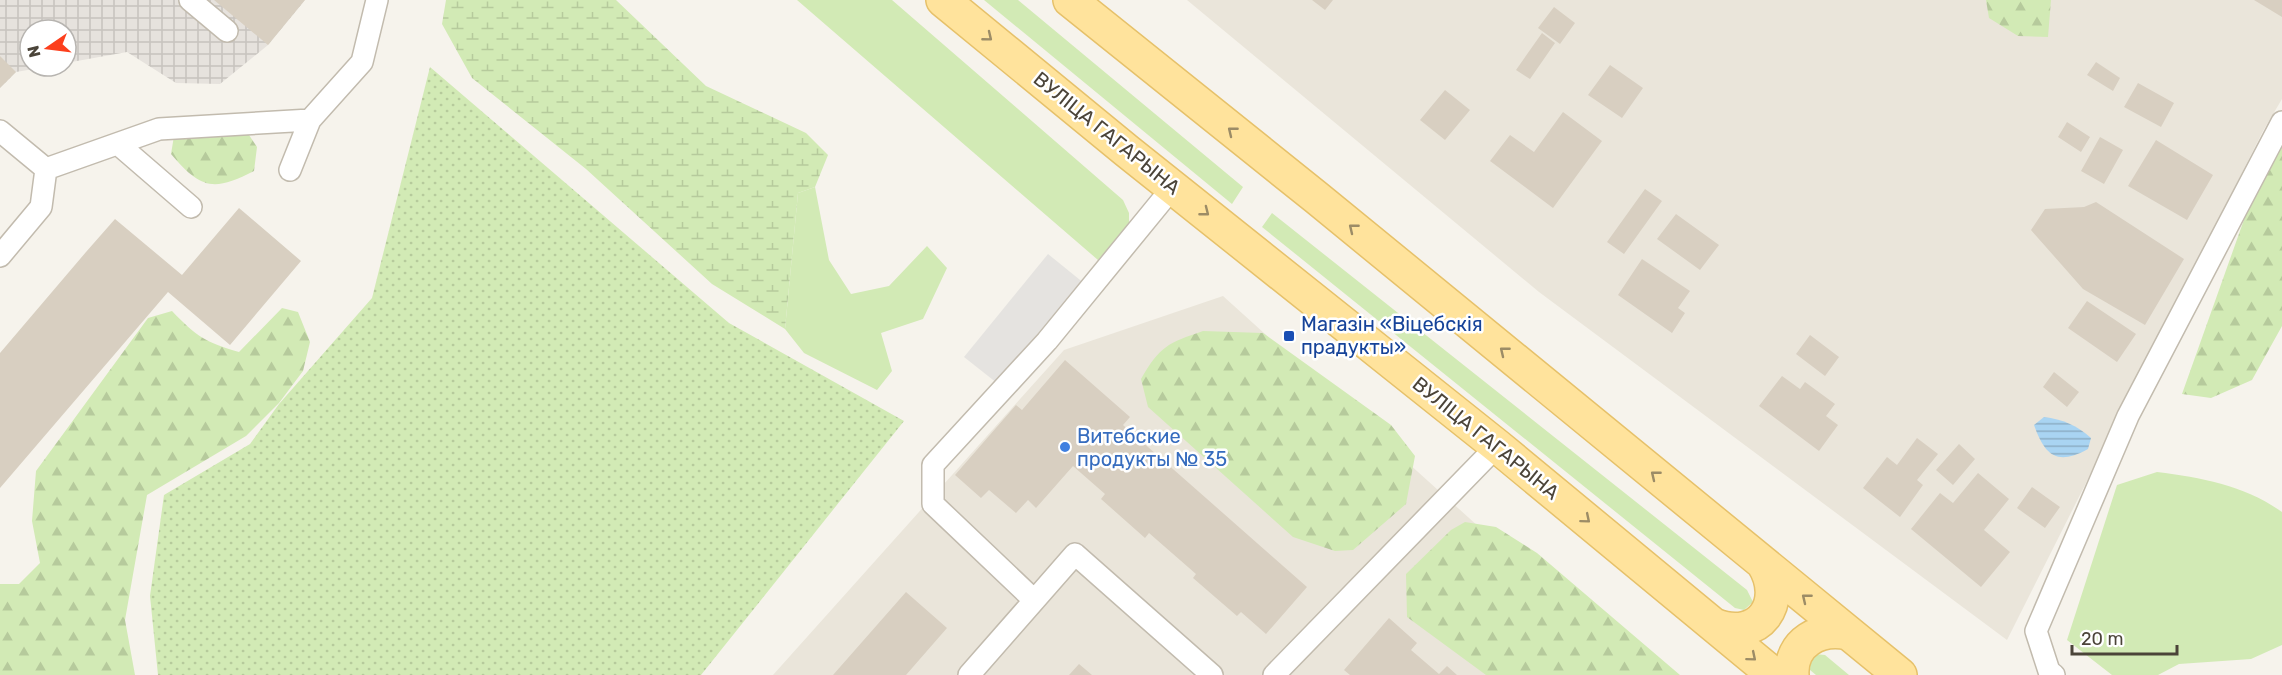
<svg xmlns="http://www.w3.org/2000/svg" width="2282" height="675" font-family="Rubik,sans-serif">
	<style>
		.residential { fill: #eae5da }
		.industrial { fill: url(#industrial-grid) }
		.grass { fill: #d2eab5 }
		.forest { fill: url(#forest-firs) }
		.wetland { fill: url(#wetland-marsh) }
		.park { fill: url(#park-dots) }
		.parking { fill: #e5e3e0 }
		.water { fill: url(#water-rules) }
		.building { fill: #d8cfc1 }
		.lines { fill: none; stroke-linecap: round; stroke-linejoin: round }
		.lane-casing { stroke: #c2bbae; stroke-width: 24 }
		.primary-casing { stroke: #e6c16a; stroke-width: 36 }
		.lane { stroke: #fff; stroke-width: 21 }
		.primary { stroke: #ffe39c; stroke-width: 33 }
		.oneway { stroke: #9c8c66 }
		.transit-dot { fill: #1a4fb4; stroke: #fff; stroke-width: 2 }
		.shop-dot { fill: #3f7fe0; stroke: #fff; stroke-width: 2 }
		.labels { text-anchor: middle; dominant-baseline: central; stroke-width: 5; stroke-linejoin: round; paint-order: stroke }
		.street-label { font-size: 20px; fill: #4b4439; stroke: #fff }
		.transit-label { font-size: 20px; fill: #164399; stroke: #fff; text-anchor: start }
		.shop-label { font-size: 20px; fill: #366cbe; stroke: #fff; text-anchor: start }
	</style>
	<defs>
		<pattern id="industrial-grid" width="8" height="8" patternUnits="userSpaceOnUse" patternTransform="scale(1.5)"><rect width="8" height="8" fill="#e6e2dd"/><path d="M0 4h8M4 0v8" fill="none" stroke="#c7c3be"/></pattern>
		<pattern id="forest-firs" width="22" height="20" patternUnits="userSpaceOnUse" patternTransform="scale(1.5)"><rect width="22" height="20" fill="#d2eab5"/><path d="M5 1l3.5 6h-7zM16 11l3.5 6h-7z" fill="#b6ca9c"/></pattern>
		<pattern id="wetland-marsh" width="20" height="14" patternUnits="userSpaceOnUse" patternTransform="scale(1.5)"><rect width="20" height="14" fill="#d2eab5"/><path d="M1 5h8M5 5V1M11 12h8M15 12V8" fill="none" stroke="#b6ca9c"/></pattern>
		<pattern id="park-dots" width="8" height="8" patternUnits="userSpaceOnUse" patternTransform="scale(1.5)"><rect width="8" height="8" fill="#d2eab5"/><path d="M2 2h.1M6 6h.1" fill="none" stroke="#b6ca9c" stroke-width="1.8" stroke-linecap="round"/></pattern>
		<pattern id="water-rules" width="6" height="5" patternUnits="userSpaceOnUse" patternTransform="scale(1.5)"><rect width="6" height="5" fill="#a9d4f2"/><path d="M0 2.5h6" fill="none" stroke="#8caec5"/></pattern>
	</defs>
	<rect width="100%" height="100%" fill="#f6f3ec"/>
	<path class="residential" d="M1187,0H2282V99L2263,131L2007,640L1539,292Z
		M1223,296L1643,675H773L1064,350Z"/>
	<path class="industrial" d="M0,0H305L268,45L220,84L176,83L127,52L66,63V30H30V66H51L16,72L0,88Z"/>
	<path class="grass" d="M797,0H892L1123,200L1129,213V224L1098,260Z
		M984,0H1018L1243,187L1232,204Z
		M815,187L829,260L851,294L889,286L927,246L947,268L923,319L881,333L892,371L877,390L804,353L785,329L798,193Z
		M1272,213L1747,590L1753,602L1744,610L1735,608L1262,227Z
		M2157,472C2203,478 2244,485 2282,512V645L2251,659L2179,664L2158,675H2112L2067,640L2117,485Z
		M1815,654L1825,655L1849,675H1816L1810,670L1809,660Z"/>
	<path class="forest" d="M1986,0H2051L2048,37L2018,36L1989,18Z
		M247,132L257,147L254,171C213,192 201,189 171,154L174,136Z
		M2282,146V326L2252,380L2211,398L2182,394L2251,200Z
		M282,308L298,312L310,342L303,371L279,403L246,436L147,495L125,620L135,675H0V584H19L40,563L32,521L36,471L148,318L172,311C197,337 205,342 239,352Z
		M1203,331L1263,333L1391,425L1415,456L1406,504L1353,550L1335,551L1293,537L1148,407L1141,379C1160,346 1168,343 1203,331Z
		M1465,522L1496,527L1537,553L1680,675H1486L1407,617L1406,574L1451,530Z"/>
	<path class="wetland" d="M446,0H616L706,86L806,133L828,155L815,187L798,193L785,329L712,284L586,169L472,78L442,24Z"/>
	<path class="park" d="M430,67L729,323L904,421L701,675H158L150,596L164,495L250,444L279,404L372,298Z"/>
	<path class="parking" d="M1048,254L1085,284L1002,387L964,357Z"/>
	<path class="water" d="M2044,417C2062,419 2078,426 2091,438L2088,449C2057,466 2045,456 2034,425Z"/>
	<path class="building" d="M214,0H305L268,45Z
		M1312,0H1333L1325,10Z
		M2254,0H2282V17Z
		M1554,7L1575,23L1560,44L1538,28Z
		M1542,33L1555,43L1530,79L1516,70Z
		M0,56L16,72L0,88Z
		M2096,62L2120,78L2113,91L2087,75Z
		M1610,65L1643,88L1622,118L1588,95Z
		M2138,83L2174,103L2161,127L2124,107Z
		M1445,90L1470,110L1445,140L1420,120Z
		M1563,112L1602,141L1553,208L1490,161L1510,135L1534,152Z
		M2067,122L2090,137L2081,152L2058,137Z
		M2100,137L2123,150L2104,184L2081,171Z
		M2156,140L2213,175L2187,220L2128,186Z
		M1645,189L1662,201L1624,254L1607,242Z
		M2096,202L2184,259L2145,325L2083,289L2031,230L2045,209L2084,207Z
		M239,208L301,261L230,345L168,292L0,488V353L86,252L115,219L182,275Z
		M1676,214L1719,245L1700,270L1657,239Z
		M1642,259L1690,291L1678,308L1685,313L1672,333L1618,295Z
		M2087,301L2136,334L2117,362L2068,328Z
		M1810,335L1839,357L1825,376L1796,354Z
		M1065,360L1130,417L1123,425L1307,587L1266,634L1241,612L1237,616L1193,578L1196,574L1149,533L1145,538L1101,499L1105,494L1073,466L1036,508L1028,500L1016,513L989,490L981,498L955,475L1016,405L1022,410Z
		M2054,372L2079,392L2067,407L2043,387Z
		M1782,376L1800,389L1805,382L1835,404L1826,416L1838,425L1819,451L1759,406Z
		M1917,438L1938,454L1917,480L1923,485L1900,517L1863,488L1887,457L1897,465Z
		M1959,444L1975,459L1953,485L1936,470Z
		M1978,473L2009,499L1984,530L2010,552L1981,587L1911,529L1940,493L1953,503Z
		M2032,487L2060,507L2045,528L2017,508Z
		M906,592L947,628L906,675H833Z
		M1389,618L1417,643L1411,650L1439,674L1447,666L1457,675H1350L1344,670Z
		M1079,664L1092,675H1069Z"/>
	<g class="lines">
		<g class="lane-casing">
			<path id="lane" d="M190,0L227,31
				M0,131L46,169L41,207L0,256
				M118,144L191,207
				M46,169L159,129L310,120
				M290,170L310,120L362,62L377,0
				M1034,600L933,504V465L1047,341L1173,187
				M969,675L1075,554L1212,675
				M1274,675L1497,446
				M2054,675L2049,671L2036,631L2128,416L2282,122"/>
		</g>
		<g class="primary-casing">
			<path id="primary" d="M943,0L1127,151L1497,446L1774,675
				M1070,0L1317,198L1900,675
				M1714,625C1759,643 1788,603 1763,563
				M1792,675C1790,642 1820,627 1848,633"/>
		</g>
		<use href="#lane" class="lane"/>
		<use href="#primary" class="primary"/>
	</g>
	<defs><path id="oneway-chevron" d="M-2-3.5L2.5 0L-2 3.5" fill="none" stroke-width="1.6" stroke-linecap="round" stroke-linejoin="round" transform="scale(1.5)"/></defs>
	<g class="oneway">
		<use href="#oneway-chevron" transform="translate(988 37) rotate(39)"/>
		<use href="#oneway-chevron" transform="translate(1232 131) rotate(-141)"/>
		<use href="#oneway-chevron" transform="translate(1205 212) rotate(38)"/>
		<use href="#oneway-chevron" transform="translate(1353 228) rotate(-141)"/>
		<use href="#oneway-chevron" transform="translate(1504 351) rotate(-141)"/>
		<use href="#oneway-chevron" transform="translate(1655 475) rotate(-141)"/>
		<use href="#oneway-chevron" transform="translate(1586 519) rotate(40)"/>
		<use href="#oneway-chevron" transform="translate(1806 598) rotate(-141)"/>
		<use href="#oneway-chevron" transform="translate(1752 657) rotate(40)"/>
	</g>
	<rect class="transit-dot" x="1283" y="330" width="12" height="12" rx="3"/>
	<circle class="shop-dot" cx="1065" cy="447" r="6"/>
	<g class="labels">
		<g class="street-label">
			<text transform="translate(1107 133) rotate(39)">ВУЛІЦА ГАГАРЫНА</text>
			<text transform="translate(1486 438) rotate(39)">ВУЛІЦА ГАГАРЫНА</text>
		</g>
		<g class="transit-label">
			<text x="1301" y="324">Магазін «Віцебскія<tspan x="1301" dy="23">прадукты»</tspan></text>
		</g>
		<g class="shop-label">
			<text x="1077" y="436">Витебские<tspan x="1077" dy="23">продукты № 35</tspan></text>
		</g>
	</g>
	<g transform="translate(48 48) rotate(256)"><circle r="28" fill="#ffffff" stroke="#b7b4b0" stroke-width="1.5"/>
	<path d="M0-4.5L10 22L0 15L-10 22Z" fill="#fc3f1d"/>
	<text y="-9" font-size="16" font-weight="bold" text-anchor="middle" fill="#4b4439">N</text>
	</g>
	<path d="M2072 645v9h105v-9" fill="none" stroke="#4b4439" stroke-width="3"/>
	<text x="2081" y="645" font-size="18" fill="#4b4439" stroke="#ffffff" stroke-width="4.5" paint-order="stroke">20 m</text>
</svg>
